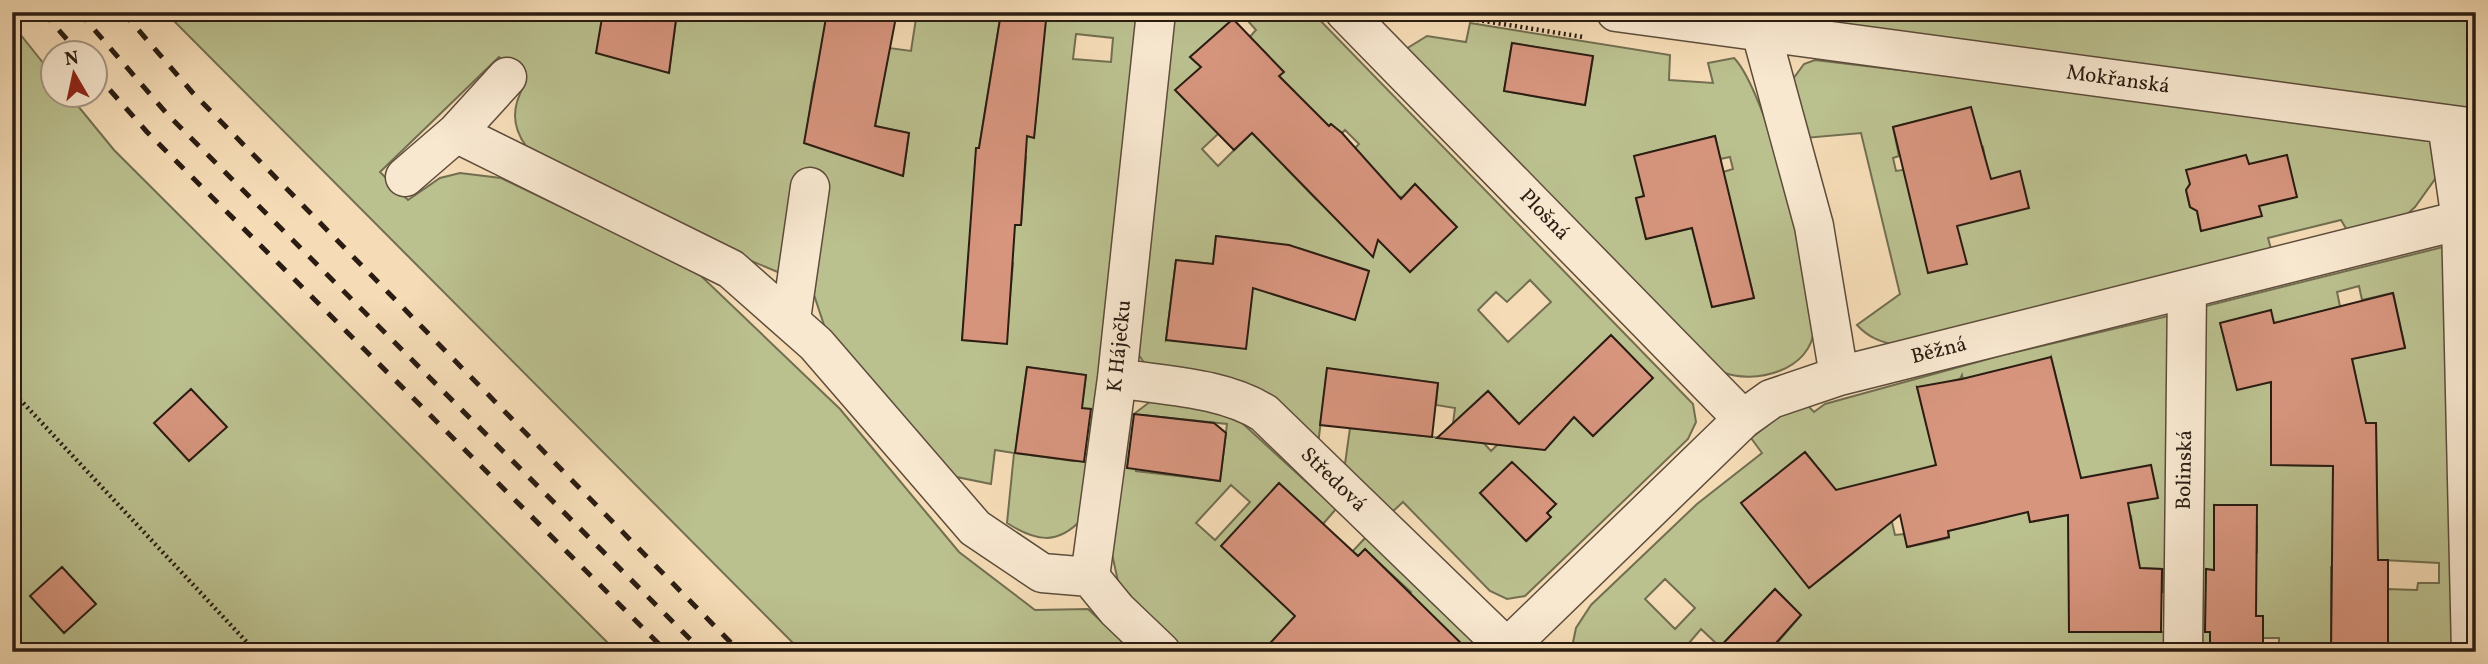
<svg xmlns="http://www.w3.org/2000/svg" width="2488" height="664" font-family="Vollkorn,serif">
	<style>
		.green { fill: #bbc08f; stroke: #726e50; stroke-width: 2; fill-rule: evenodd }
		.building { fill: #d7957e; stroke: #2a1c12; stroke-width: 2 }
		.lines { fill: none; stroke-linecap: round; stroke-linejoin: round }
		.minor-casing { stroke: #5d4c3b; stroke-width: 41 }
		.path { stroke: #2a1c12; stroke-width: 4.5; stroke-dasharray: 2 3.5; stroke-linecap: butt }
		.minor { stroke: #f8e8d0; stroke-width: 38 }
		.rail { stroke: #2a1c12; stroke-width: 5; stroke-dasharray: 12 12; stroke-linecap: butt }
		.labels { text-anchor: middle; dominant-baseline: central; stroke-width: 7; stroke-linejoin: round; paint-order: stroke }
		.street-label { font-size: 21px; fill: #2a1c12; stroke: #f8e8d0 }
	</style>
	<rect width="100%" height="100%" fill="#f5dcb6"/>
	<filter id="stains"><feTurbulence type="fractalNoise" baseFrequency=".00286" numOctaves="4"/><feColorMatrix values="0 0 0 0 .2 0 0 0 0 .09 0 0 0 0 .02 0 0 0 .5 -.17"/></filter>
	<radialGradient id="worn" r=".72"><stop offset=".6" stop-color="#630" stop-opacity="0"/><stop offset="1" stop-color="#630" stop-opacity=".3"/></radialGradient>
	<path class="green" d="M165,12H455L480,19L482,12H603L669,72L677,12H722L788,20L790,12H855L851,43L911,51L917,12H1141L1082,519C1057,546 1035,541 1007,523L1014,453L995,450L991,484L942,474L826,331L809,280L787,276L716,246L526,146C511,125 512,106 525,84L499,57L380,172L408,200L440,178L460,173L501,178L698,273L840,409L959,552L1035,610L1088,609L1134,652H802ZM1001,13L1045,20L1034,137L1011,134L1007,154L1026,157L1021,225L1013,224L979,148ZM1076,34L1113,38L1111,62L1073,59ZM814,82L881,95L875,126L909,133L903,176L805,143ZM969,259L1013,263L1006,343L962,340ZM1027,367L1086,375L1074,461L1031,455L1017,438Z
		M1173,12H1312L1693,404L1696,422L1688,439L1525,596L1507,599L1490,591L1403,502L1390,514L1344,471L1350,428L1451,439L1455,408L1436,405L1438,383L1327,369L1318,445L1145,364L1136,351ZM1241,13L1256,30L1248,39L1283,72L1279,76L1294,91L1218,166L1202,149L1218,134L1201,67L1190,57ZM1331,124L1341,134L1345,130L1359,144L1355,148L1360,154L1316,199L1286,168ZM1415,184L1456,227L1410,272L1370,231L1395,196L1403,197ZM1216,236L1258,241L1166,340L1176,260L1213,264ZM1298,248L1367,270L1355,319L1284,298ZM1530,280L1551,302L1508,342L1478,310L1496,292L1507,302ZM1611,336L1652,378L1593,436L1574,417L1558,434ZM1488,391L1519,424L1491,451L1460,417ZM1481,494L1556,504L1547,513L1550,517L1527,541Z
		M1795,12H2476V113L1803,22Z
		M1470,23L1670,55L1669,80L1713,83L1708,63L1734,58C1766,90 1816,280 1814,328C1812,371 1754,385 1722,372L1406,49L1427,36L1466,42ZM1512,43L1593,57L1585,105L1504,91ZM1715,136L1720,159L1730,157L1733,169L1723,172L1754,298L1712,307L1692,228L1646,239L1636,199L1644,196L1635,156Z
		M12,24L52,74V94L69,95L114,150L617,652H12Z
		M1815,60L2415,131L2432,142L2438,164L2435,179L2415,207L2402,219L2351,237L2341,220L2268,238L2273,256L1896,345C1880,342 1868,337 1857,325L1900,294L1861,133L1805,138L1793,79L1804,64ZM1970,108L1971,150L1983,147L1985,158L1896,171L1893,158L1899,156L1893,127ZM2246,156L2261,216L2201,231L2197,211L2190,207L2186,190L2190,184L2187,170Z
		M2447,246L2454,652H2388L2387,589L2417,590L2418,583H2439V563L2383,560L2382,566L2331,567V652H2279V638H2263V616H2210V652H2200L2202,307ZM2359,286L2362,300L2393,293L2405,347L2352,359L2357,383L2334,389L2341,311L2337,292ZM2333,423H2376L2377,519L2333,466L2271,465V448H2288ZM2214,505L2257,526V552L2214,571Z
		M2168,316V592H2163V569L2125,568L2124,541L2134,537L2131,516L2113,506L2158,498L2020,474L2030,522L2073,514L2069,541V632H2168V652H1788L1778,642L1801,615L1775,589L1720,647L1701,629L1689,643L1697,652H1600L1596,648L1592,652H1571L1576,628L1591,605L1697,504L1762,453L1751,438L1780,416L1805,403L1814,412L1825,404L1999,356ZM2051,357L2070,433L2021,445ZM1962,375L1977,438L1929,434L1917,387L1920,389L1960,379ZM1977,476L1987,522L1948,531L1949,538L1908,547L1904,534L1895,535L1882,479ZM1819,498L1859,548L1824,576L1783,526ZM1665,579L1695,608L1675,629L1645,599Z
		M1151,401L1229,411L1336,509L1323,524L1279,484L1271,575L1262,585L1294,614L1366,537L1489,652L1265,649L1262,652H1183L1121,595L1112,554L1130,417ZM1142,415L1227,424L1220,481L1136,471ZM1231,485L1250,502L1215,540L1196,523ZM1365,550L1411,592L1392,612Z"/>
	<path class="building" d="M603,12H677L669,73L596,53Z
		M827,12L896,17L875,126L909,133L903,176L804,143Z
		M1001,13L1046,20L1034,138L1027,136L1021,225H1015L1007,344L962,340L976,148H979Z
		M1233,19L1284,72L1279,76L1329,126L1331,124L1342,133L1401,199L1415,184L1457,227L1410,272L1378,240L1373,257L1252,133L1234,150L1175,90L1201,67L1190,57Z
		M1512,43L1593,56L1585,105L1504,91Z
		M1971,107L1991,179L2020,171L2029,208L1957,226L1967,264L1928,273L1893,127Z
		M1715,136L1754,298L1712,307L1692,228L1646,239L1636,198L1644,196L1634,156Z
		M2246,155L2249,164L2287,155L2297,197L2259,206L2262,216L2201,231L2197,211L2190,207L2186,190L2190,184L2186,170Z
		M1216,236L1289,245L1369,271L1355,320L1253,288L1246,349L1166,340L1176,260L1213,264Z
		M2393,293L2405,348L2352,359L2366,423H2376L2378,560H2388V652H2331L2333,466L2271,465V382L2237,390L2220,323L2271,310L2274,323Z
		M1611,335L1653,378L1593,436L1574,417L1545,450L1437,438L1488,391L1519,424Z
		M2051,357L2081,478L2151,465L2158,498L2128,503L2140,568L2162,569L2161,632H2069L2068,515L2030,522L2028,512L1948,531L1949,537L1907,547L1900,515L1809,588L1741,503L1805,452L1836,490L1936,465L1917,387L1962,379Z
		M1027,367L1086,375L1082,408L1091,409L1084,462L1015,453Z
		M1327,368L1438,383L1432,437L1320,425Z
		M191,389L227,427L189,461L154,423Z
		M1134,414L1214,423L1226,433L1220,481L1127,468Z
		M1512,462L1556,504L1547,513L1551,517L1526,541L1480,493Z
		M1279,483L1358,556L1365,549L1470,652H1262L1295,616L1221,546Z
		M2214,505H2257L2256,616H2263V652H2210V632H2205L2206,569L2214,570Z
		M62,567L96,604L64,633L30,596Z
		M1775,589L1801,615L1768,652H1715Z"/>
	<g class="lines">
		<g class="minor-casing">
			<path id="minor" d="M1156,12L1117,378L1090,577L1117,610L1161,652
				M1345,12L1743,419
				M1616,12L2476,128
				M1761,32L1814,226L1839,376
				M2447,124L2461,220L2471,652
				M456,133L731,269L816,344L975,528L1042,573L1090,577
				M405,177L456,133L507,77
				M791,319L810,187
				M1117,378C1165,386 1222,387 1264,413L1511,652
				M1507,648L1743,419L1771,399L1839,376L2461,220
				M2183,652L2187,289"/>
		</g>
		<path class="path" d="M1428,12L1583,37
			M12,391L256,652"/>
		<use href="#minor" class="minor"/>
		<path class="rail" d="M43,12L78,52
			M79,12L168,115L703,652
			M123,12L192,92L740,652
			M94,72L147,132L667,652"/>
	</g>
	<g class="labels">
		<g class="street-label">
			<text transform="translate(2118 80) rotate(8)">Mokřanská</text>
			<text transform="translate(1544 215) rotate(46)">Plošná</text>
			<text transform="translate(1120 346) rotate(-84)">K Háječku</text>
			<text transform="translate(1939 351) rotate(-14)">Běžná</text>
			<text transform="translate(2185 470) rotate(-89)">Bolinská</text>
			<text transform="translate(1333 480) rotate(44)">Středová</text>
		</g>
	</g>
	<rect width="2488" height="664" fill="none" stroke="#f5dcb6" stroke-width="42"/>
	<rect x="14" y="14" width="2460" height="636" fill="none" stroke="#2a1c12" stroke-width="3.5"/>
	<rect x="21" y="21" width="2446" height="622" fill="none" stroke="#2a1c12" stroke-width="2"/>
	<g transform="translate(74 74) rotate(351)"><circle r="33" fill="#f8e8d0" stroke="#a69684" stroke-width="2"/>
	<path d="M0-5L12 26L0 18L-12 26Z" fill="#8f2418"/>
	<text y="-10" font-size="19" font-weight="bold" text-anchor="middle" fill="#2a1c12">N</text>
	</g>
	<rect width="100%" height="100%" filter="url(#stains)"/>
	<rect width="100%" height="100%" fill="url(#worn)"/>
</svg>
